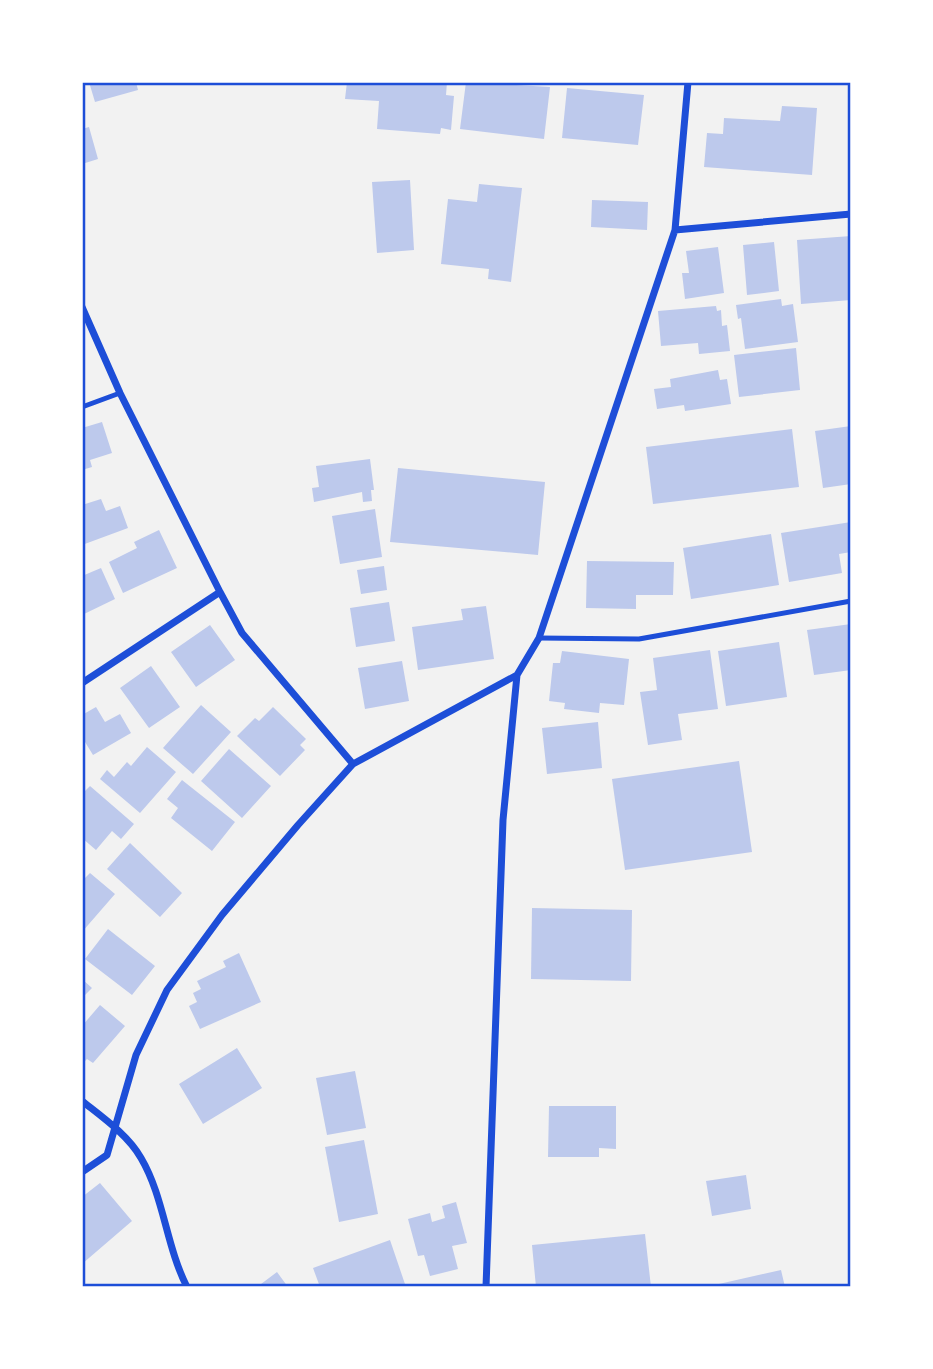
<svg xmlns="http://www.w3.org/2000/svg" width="933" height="1369" font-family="Lora,serif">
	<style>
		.building { fill: #bdc9ec }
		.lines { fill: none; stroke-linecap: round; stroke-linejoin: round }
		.service { stroke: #1d4ed8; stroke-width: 5 }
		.minor { stroke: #1d4ed8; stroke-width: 7 }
		.neatline { fill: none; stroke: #1d4ed8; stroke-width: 2.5 }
	</style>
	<rect width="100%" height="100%" fill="#f2f2f2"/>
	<path class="building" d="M89,82H136L138,90L95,102Z
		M347,82H447L446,95L454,96L451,130L441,128L440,134L377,129L379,101L345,99Z
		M466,82L550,87L544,139L460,129Z
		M567,88L644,95L638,145L562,138Z
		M782,106L817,108L812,175L704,167L707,133L723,134L724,118L780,121Z
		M89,127L98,159L82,164V129Z
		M410,180L414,250L377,253L372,182Z
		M479,184L522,188L511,282L488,279L489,269L441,264L448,199L477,202Z
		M592,200L648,202L647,230L591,227Z
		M851,236V300L801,304L797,240Z
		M774,242L779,291L747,295L743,245Z
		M718,247L724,293L685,299L682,273H689L686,251Z
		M781,299L782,306L793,304L798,342L745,349L741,318L738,319L736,305Z
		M716,306L717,311L721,310L722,326L727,325L730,351L699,354L698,343L661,346L658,311Z
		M796,348L800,390L739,397L734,355Z
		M718,370L720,380L727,379L731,404L685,411L684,405L657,409L654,389L671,387L670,379Z
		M102,422L112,453L90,460L92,467L82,470V428Z
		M851,426V484L823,488L815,431Z
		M792,429L799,487L653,504L646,447Z
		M370,459L374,490H371L372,501L363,502L362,492L314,502L312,488L319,487L316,466Z
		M398,468L545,482L538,555L390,542Z
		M101,499L106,511L120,506L128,528L82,545V505Z
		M375,509L382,557L340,564L332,516Z
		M851,522V552L839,554L842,573L789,582L781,533Z
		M159,530L177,568L123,593L109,562L137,548L134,542Z
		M771,534L779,585L691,599L683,548Z
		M587,561L674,562L673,595H636V609L586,608Z
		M384,566L387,590L361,594L357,570Z
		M101,568L115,599L82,615V576Z
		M389,602L395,641L356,647L350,608Z
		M486,606L494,659L418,670L412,627L463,620L461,609Z
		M851,624V670L814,675L807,630Z
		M210,625L235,660L196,687L171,652Z
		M779,642L787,697L726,706L718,651Z
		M710,650L718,709L678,714L682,740L648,745L640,692L657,690L653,658Z
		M562,651L629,659L624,705L600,703L599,713L564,709L565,703L549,701L553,663H560Z
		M402,661L409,701L365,709L358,668Z
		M151,666L180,707L149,728L120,688Z
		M201,705L231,732L193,774L163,748Z
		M96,707L105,722L120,714L131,733L93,755L82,737V715Z
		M273,707L306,739L300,745L305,750L280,776L237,736L255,718L259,721Z
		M598,722L602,768L547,774L542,728Z
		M147,747L176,772L140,813L100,779L107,770L114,777L127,762L131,766Z
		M229,749L271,786L242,818L201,781Z
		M739,761L752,852L625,870L612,779Z
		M182,780L235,822L212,851L171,818L178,808L167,799Z
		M90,786L134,824L121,839L112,831L96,850L82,838V794Z
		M130,843L182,893L160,917L107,869Z
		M90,873L115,894L82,932V881Z
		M532,908L632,910L631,981L531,979Z
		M108,929L155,966L132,995L85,959Z
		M239,953L261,1002L200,1029L189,1006L197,1002L193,993L201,989L197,981L226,967L223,961Z
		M82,979L92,988L82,998Z
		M100,1005L125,1026L93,1063L87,1059L82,1064V1026Z
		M237,1048L262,1088L203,1124L179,1084Z
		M355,1071L366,1128L327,1135L316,1078Z
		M549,1106H616V1149L599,1148V1157H548Z
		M364,1140L378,1214L339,1222L325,1147Z
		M746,1175L751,1209L712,1216L706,1181Z
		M100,1183L132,1221L82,1264V1197Z
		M456,1202L467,1243L452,1246L458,1269L430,1276L424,1255L418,1256L408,1219L430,1213L432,1222L445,1218L442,1206Z
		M645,1234L651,1287H536L532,1245Z
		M390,1240L406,1287H320L313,1268Z
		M781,1270L785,1287H710V1286Z
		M277,1272L288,1287H257Z"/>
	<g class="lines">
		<path class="service" d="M82,407L120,393
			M539,638L639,639L851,601"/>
		<path class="minor" d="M675,230L851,214
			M82,307L120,393L220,592L82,683
			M220,592L242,633L353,764
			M82,1101C102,1117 128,1135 141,1158C164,1197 166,1246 187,1287
			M82,1172L107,1155L136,1055L167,990L222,915L298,825L353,764L517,675
			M486,1287L503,820L517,675L539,638L675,230L688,82"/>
	</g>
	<rect width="933" height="1369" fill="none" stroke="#ffffff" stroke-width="168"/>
	<rect x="84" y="84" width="765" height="1201" class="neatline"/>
</svg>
